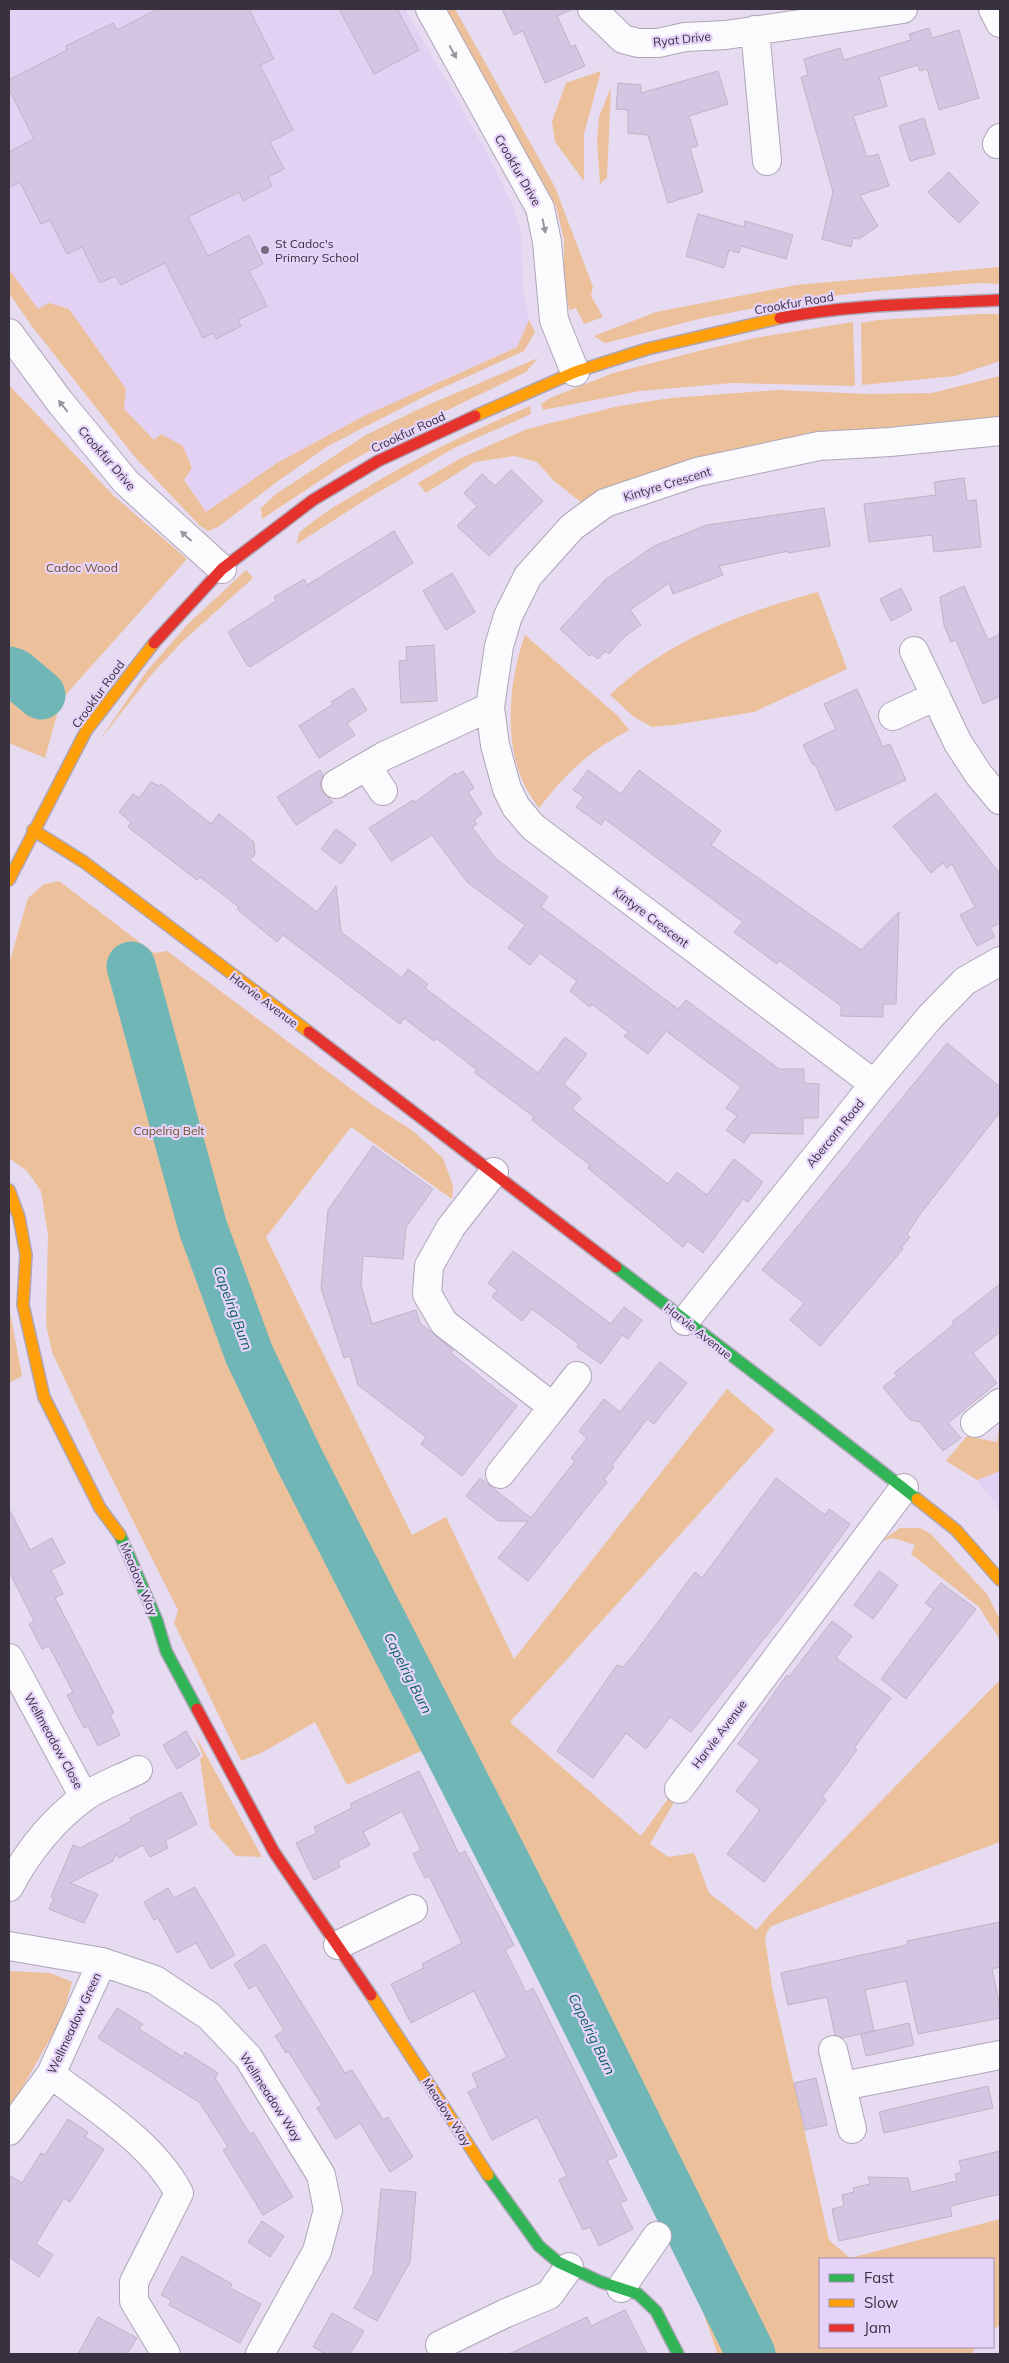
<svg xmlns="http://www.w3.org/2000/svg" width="1009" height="2363" font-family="Mulish,sans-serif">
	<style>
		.built { fill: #e2d1f3 }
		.green { fill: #ecc09b }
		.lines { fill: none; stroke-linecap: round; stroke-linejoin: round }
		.river { stroke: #71b6b7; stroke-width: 49 }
		.building { fill: #d5c5e3; stroke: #bdb4c5 }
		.street-casing { stroke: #aea6b7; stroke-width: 30 }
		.fast-casing { stroke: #aea6b7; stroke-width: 14 }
		.slow-casing { stroke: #aea6b7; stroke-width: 14 }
		.jam-casing { stroke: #aea6b7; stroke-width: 14 }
		.street { stroke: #fbfafd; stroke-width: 28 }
		.fast { stroke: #30b455; stroke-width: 11 }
		.slow { stroke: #ff9f0a; stroke-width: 11 }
		.jam { stroke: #e5322d; stroke-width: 11 }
		.oneway { fill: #9a969e }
		.poi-dot { fill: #766c7e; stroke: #e6d3f9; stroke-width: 2 }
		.labels { text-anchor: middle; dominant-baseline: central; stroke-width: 4.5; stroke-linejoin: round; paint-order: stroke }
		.street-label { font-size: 12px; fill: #393140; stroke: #e6d3f9 }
		.poi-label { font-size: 12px; fill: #393140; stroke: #e6d3f9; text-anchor: start }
		.park-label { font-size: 12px; fill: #734f25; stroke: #e6d3f9 }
		.water-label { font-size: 14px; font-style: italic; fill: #045f5a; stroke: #e6d3f9 }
	</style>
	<rect width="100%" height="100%" fill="#e6dbf1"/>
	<path class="built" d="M9,9H405L487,153L514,209L521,232L523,290L529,320L517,347L451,376L277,463L206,512L167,453L81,365L13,276L9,268Z
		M1000,1471V1510L977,1480Z"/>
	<path class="green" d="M443,9H455L555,187L593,287L591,296L603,317L584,324L576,308L569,310L564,281V240L556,206Z
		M601,71L584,134V181L555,142L552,121L566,83Z
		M611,87L607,178L600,184L597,140L599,117Z
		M1000,267V284L979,283L876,291L796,300L703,318L605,343L594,336L656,312L796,285Z
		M10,271L38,309L49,303L69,309L126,389L124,409L154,440L161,434L183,446L192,468L184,480L206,512L277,463L364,416L517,347L529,320L535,332L524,351L427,395L328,446L278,481L218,527L208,531L199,525L134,456L31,325L9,293Z
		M979,314H1000V361L955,376L862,385L861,323L878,320Z
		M853,322L855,386L732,383L640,391L543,410L541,404L550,398L613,373L703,350L755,338Z
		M538,358L526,372L409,429L342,466L262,519L261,508L276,494L366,435L421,408Z
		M1000,376V418L840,431L582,503L553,480L537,462L515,456L475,462L426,493L418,483L461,458L527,429L619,406L671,398L777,390L868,394L932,393Z
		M9,385L114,496L187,559L61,700L45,758L9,743Z
		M530,406L531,414L454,448L365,500L297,544L299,533C319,515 342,502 366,488C418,456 474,430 530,406Z
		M246,570L253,578L183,641L152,674L99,741L147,671L188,624Z
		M818,592L847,669L754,712L674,725L652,727L634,717L610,695C666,641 744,612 818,592Z
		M525,635L618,716L629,730C588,752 567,772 539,808C534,801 529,794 525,786C503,742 509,679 525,635Z
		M59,881L154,953L167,951L371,1104L413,1131L443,1158L453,1186L452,1199L351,1127L266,1237L412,1535L446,1517L514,1659L727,1389L775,1430L510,1722L641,1836L675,1789L680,1792L650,1844L668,1857L694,1853L709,1893L757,1930L771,1913L1000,1680V1842L784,1921L770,1927L765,1937L772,1987L829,2240L850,2258L1000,2219V2325L993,2330V2259H820V2347H974L973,2354H715L717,2352L653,2170L609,2100L487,1849L428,1748L347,1785L315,1722L263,1752L241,1761L174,1623L178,1610L102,1459L52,1352L46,1324L48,1235L41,1191L27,1171L9,1158V964L28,898L44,884Z
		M9,1306L22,1376L9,1383Z
		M1000,1420V1471L977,1480L946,1461L967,1436L997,1442Z
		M900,1528H920L931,1534L987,1594L1000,1620V1640L979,1607L911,1554L915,1545L893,1538L881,1541Z
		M194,1733L262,1857L236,1856L210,1827L200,1759L203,1756Z
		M9,1971L50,1973L72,1982L63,2016L9,2111Z"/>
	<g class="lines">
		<path class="river" d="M9,671L15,673L41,695
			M131,966L203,1228L249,1354L298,1457L551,1951L751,2354"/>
	</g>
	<path class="building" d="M158,9H249L274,59L260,65L293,130L270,142L284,169L268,177L272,186L243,201L239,192L188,217L208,256L249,235L263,264L249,271L267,306L238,320L241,326L216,339L213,333L203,338L165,263L121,285L115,276L100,283L82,247L67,254L50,220L41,224L20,182L9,187V152L34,139L9,89V80L67,50L66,46L113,23L117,30Z
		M339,9H397L419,50L374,74Z
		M502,9H573L557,16L571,47L575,45L585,66L545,83L523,31L514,35Z
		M929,28L932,38L959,30L979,98L939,110L927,69L920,71L918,65L879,77L887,106L853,116L867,157L878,154L889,186L860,195L878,226L859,239L853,238L851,247L822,239L833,192L801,77L808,75L804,59L840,48L844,60L911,40L909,34Z
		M718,71L728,104L689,116L698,146L690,148L703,192L668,203L648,135L628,133V110L616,109L618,83L641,85V93Z
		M924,118L935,154L910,161L899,126Z
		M949,172L979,203L959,223L928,192Z
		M698,214L744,227L745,221L793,235L786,259L741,246L739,253L729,250L724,268L686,256Z
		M511,470L543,501L489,556L457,526L477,506L464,493L482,474L495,486Z
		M964,478L967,501L976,500L981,547L934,552L932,535L869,542L864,504L936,495L934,482Z
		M824,508L830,546L788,553V551L719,566L723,575L673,594L669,583L630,610L641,625L624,637L609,654L606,651L598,659L592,654L589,656L560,629L605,580L654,546L707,525Z
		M394,531L413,563L250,667L247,665L228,632L276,601L274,597L304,579L307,585Z
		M452,573L475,612L446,630L423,591Z
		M964,586L988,640L1000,634V696L983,704L956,640L951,642L944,625L940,597Z
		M901,588L912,610L891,621L880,599Z
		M434,645L437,701L401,703L399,661L407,660L406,647Z
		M353,688L367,710L347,723L355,735L319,758L299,726L333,704L331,702Z
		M857,689L883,747L890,744L906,780L836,811L815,764L813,765L803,745L836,729L824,704Z
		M320,770L323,775L320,784L322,791L333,802L296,825L277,797Z
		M588,770L621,794L639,770L721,831L711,845L861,950L899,912L896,1004H883V1017L841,1016V1006L779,960L777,964L734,932L743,922L605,819L601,825L576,807L584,797L573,790Z
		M463,771L474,788L468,792L482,814L474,820L477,824L472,827L495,858L548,897L541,907L678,1009L686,1000L779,1069H804V1083L819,1084L818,1118H803V1134L751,1133L744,1143L726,1130L737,1116L726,1108L741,1087L666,1031L648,1054L624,1036L628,1032L592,1004L590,1007L570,991L577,981L557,966L540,953L530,965L508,948L525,925L467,882L432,835L391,861L369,828L413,800L415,802L455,773L456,775Z
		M151,782L159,786L161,784L211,824L219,814L254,842L255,854L250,860L317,912L336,886L341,932L402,978L408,969L428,984L425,988L538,1073L565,1037L587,1054L564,1084L581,1098L572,1109L668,1184L677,1172L707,1195L734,1159L763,1182L748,1202L743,1199L703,1253L688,1241L683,1247L588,1168L590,1165L532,1120L534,1117L475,1073L477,1070L436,1038L434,1041L404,1018L400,1024L283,935L277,942L237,909L239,907L200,877L197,880L128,827L131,822L119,812L133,794L139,798Z
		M936,793L1000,874V923L990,928L995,937L977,946L960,915L975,907L952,864L947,868L943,863L931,873L893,826Z
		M336,829L356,844L341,864L321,849Z
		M947,1043L1000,1087V1112L921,1213L907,1234L910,1237L901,1248L903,1249L820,1346L790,1320L804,1303L762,1270Z
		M373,1146L433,1189L406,1227L403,1259L363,1256L361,1286L372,1324L416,1310L420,1323L453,1350L451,1353L517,1406L462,1476L421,1444L426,1437L358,1385L350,1356L344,1358L321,1288L328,1210Z
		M513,1251L611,1324L624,1307L642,1320L628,1339L622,1335L601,1364L577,1347L579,1344L532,1309L522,1321L492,1297L497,1290L488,1283Z
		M1000,1284V1332L973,1353L997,1383L948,1423L961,1438L943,1451L920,1422L910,1420L883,1387L897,1376L894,1373L954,1324L952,1322Z
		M660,1362L687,1383L654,1424L647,1419L612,1465L614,1467L604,1479L607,1482L528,1581L498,1558L528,1521H498L466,1496L480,1478L531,1518L575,1461L571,1458L587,1438L579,1431L604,1399L620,1412Z
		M776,1478L825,1515L829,1509L850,1524L803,1589L691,1732L670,1717L646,1749L626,1733L593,1778L557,1751L617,1665L623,1667L635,1653L695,1572L702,1578Z
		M9,1509L30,1550L52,1538L65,1563L51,1570L63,1594L55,1598L114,1713L110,1715L120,1735L98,1746L88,1726L84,1728L67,1695L73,1692L49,1646L42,1649L29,1624L34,1621L9,1571Z
		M879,1571L898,1585L873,1619L854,1605Z
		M941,1583L976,1609L906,1699L881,1679L933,1609L925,1603Z
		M832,1621L852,1636L836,1658L891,1698L854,1748L857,1750L822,1797L826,1800L764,1882L727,1854L760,1810L736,1791L760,1760L738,1744L787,1675L789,1677Z
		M186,1731L200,1755L177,1769L163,1745Z
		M419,1771L459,1854L465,1851L514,1945L505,1950L526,1992L533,1988L617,2156L607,2161L627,2200L620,2203L633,2229L599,2246L590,2227L583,2230L559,2180L567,2176L537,2117L492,2140L468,2092L478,2087L472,2074L507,2057L474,1991L411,2023L391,1984L424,1968L422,1964L462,1943L429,1876L425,1878L413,1854L421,1850L402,1811L363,1832L370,1845L338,1861L340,1867L314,1880L296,1843L317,1833L314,1827L352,1808L350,1804Z
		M181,1792L197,1824L165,1841L168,1848L150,1857L143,1845L119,1858L116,1853L113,1861L70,1883L98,1894L84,1923L49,1909L54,1898L51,1897L53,1892L73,1845L80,1848L131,1821L130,1818Z
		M195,1887L235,1955L211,1969L196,1943L177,1953L158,1918L154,1920L144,1902L168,1888L174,1898Z
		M1000,1922V1967L992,1969L1000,2007V2018L918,2034L906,1981L865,1990L874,2031L842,2038L835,2035L827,1997L788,2005L781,1973L907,1945V1941Z
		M265,1944L345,2073L352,2070L383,2120L388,2117L413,2157L390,2172L360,2123L336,2139L317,2108L322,2105L288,2051L286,2053L275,2036L284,2030L256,1985L249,1989L234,1964Z
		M117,2008L143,2024L139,2029L183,2057L185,2052L218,2073L215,2078L250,2134L253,2132L293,2197L263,2215L223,2150L228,2147L200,2103L98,2038Z
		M909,2023L914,2045L866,2056L861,2034Z
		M816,2078L827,2125L805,2130L794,2083Z
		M988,2086L993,2108L884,2133L879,2112Z
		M68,2119L88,2132L85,2137L104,2149L70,2202L64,2198L36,2244L53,2255L39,2277L9,2257V2175L22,2183L41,2153L45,2155Z
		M1000,2151V2194L950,2206L952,2216L839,2241L832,2209L844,2206L842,2195L854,2192L853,2188L870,2184L868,2177L908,2178L911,2192L957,2181L955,2174L962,2172L959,2161Z
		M381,2189L416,2192L410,2262L377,2321L354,2308L373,2274Z
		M262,2221L284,2236L270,2257L248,2242Z
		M182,2256L232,2284L230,2288L261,2304L240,2343L169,2305L171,2300L161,2295Z
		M625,2310L647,2354H509L587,2317L591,2326Z
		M332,2313L364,2331L350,2354H326L313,2347Z
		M98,2317L137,2338L127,2354H78Z"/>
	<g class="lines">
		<g class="street-casing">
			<path id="street" d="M430,9L540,208L547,242L554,320L575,372
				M592,9L623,39L638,43H658L685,37L726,35L903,9
				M993,9L1000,23
				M755,30L767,161
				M997,144L1000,138
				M9,333L60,402L126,482L222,569
				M914,651L958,743L979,775L1000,800
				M893,716L936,696
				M367,767L383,791
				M336,784L384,756L490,707
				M874,1084L533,827L516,807L507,789L495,745L490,707L499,646L508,616L528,576L572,527L605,503L697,472L819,446L890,442L1000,431
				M494,1172L451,1227L429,1266L427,1294L444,1323L553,1407L577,1376
				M685,1321L874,1084L930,1017L965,981L1000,961
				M975,1423L1000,1403
				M500,1474L553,1407
				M9,1658L84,1797
				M679,1789L904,1488
				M9,1887C27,1853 51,1822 83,1798C99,1786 121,1779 138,1770
				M338,1945L413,1909
				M9,1946L102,1962L155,1980L209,2016L248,2057L321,2175L328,2210L317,2251L260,2354
				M833,2050L852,2129
				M51,2074C96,2109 152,2142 179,2193L134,2282V2301L166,2354
				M843,2086L1000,2055
				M9,2131L51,2074L102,1962
				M621,2288L657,2236
				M440,2345L506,2313L549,2295L569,2267"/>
		</g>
		<g class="fast-casing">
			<path id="fast" d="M616,1267C716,1344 817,1420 917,1499
				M120,1535L157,1621L166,1651L197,1709
				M488,2175L539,2246L558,2262L601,2282L638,2294L656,2311L678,2354"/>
		</g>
		<g class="slow-casing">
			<path id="slow" d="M475,416L575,372L647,349L780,318
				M33,830L84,862L309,1032
				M9,880L86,731L154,643
				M9,1190L19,1217L26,1255L23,1305L44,1397L100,1508L120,1535
				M917,1499L956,1530L1000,1580
				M371,1995L488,2175"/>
		</g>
		<g class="jam-casing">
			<path id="jam" d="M780,318C852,304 926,304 1000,300
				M154,643L222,569L313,500L378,461L475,416
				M309,1032L616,1267
				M197,1709L274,1852L371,1995"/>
		</g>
		<use href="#street" class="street"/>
		<use href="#fast" class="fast"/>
		<use href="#slow" class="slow"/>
		<use href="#jam" class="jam"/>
	</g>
	<defs><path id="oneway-solid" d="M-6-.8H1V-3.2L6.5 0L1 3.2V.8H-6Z" transform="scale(1.25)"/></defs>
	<g class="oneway">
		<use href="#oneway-solid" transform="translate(453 52) rotate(62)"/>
		<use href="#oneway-solid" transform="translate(544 226) rotate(78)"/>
		<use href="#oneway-solid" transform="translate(63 406) rotate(-129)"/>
		<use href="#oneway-solid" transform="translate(186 536) rotate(-138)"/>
	</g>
	<circle class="poi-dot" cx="265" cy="250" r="5"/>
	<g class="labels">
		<g class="street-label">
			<text transform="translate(682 39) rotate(-6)">Ryat Drive</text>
			<text transform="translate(518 170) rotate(60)">Crookfur Drive</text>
			<text transform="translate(794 303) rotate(-10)">Crookfur Road</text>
			<text transform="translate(408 432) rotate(-25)">Crookfur Road</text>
			<text transform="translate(107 458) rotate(49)">Crookfur Drive</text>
			<text transform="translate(667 484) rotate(-17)">Kintyre Crescent</text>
			<text transform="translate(98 694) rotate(-54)">Crookfur Road</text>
			<text transform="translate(651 917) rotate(37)">Kintyre Crescent</text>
			<text transform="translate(264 1000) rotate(37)">Harvie Avenue</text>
			<text transform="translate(835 1133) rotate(-51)">Abercorn Road</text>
			<text transform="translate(698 1331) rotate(38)">Harvie Avenue</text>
			<text transform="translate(139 1579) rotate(67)">Meadow Way</text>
			<text transform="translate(719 1734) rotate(-53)">Harvie Avenue</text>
			<text transform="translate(54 1741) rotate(61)">Wellmeadow Close</text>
			<text transform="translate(74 2023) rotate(-65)">Wellmeadow Green</text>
			<text transform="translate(271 2097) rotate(57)">Wellmeadow Way</text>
			<text transform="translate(447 2112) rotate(57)">Meadow Way</text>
		</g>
		<g class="poi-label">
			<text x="275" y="243">St Cadoc's<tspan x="275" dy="14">Primary School</tspan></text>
		</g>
		<g class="park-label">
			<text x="82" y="567">Cadoc Wood</text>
			<text x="169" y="1130">Capelrig Belt</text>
		</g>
		<g class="water-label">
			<text transform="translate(233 1308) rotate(70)">Capelrig Burn</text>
			<text transform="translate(408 1673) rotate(63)">Capelrig Burn</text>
			<text transform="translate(592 2034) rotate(64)">Capelrig Burn</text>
		</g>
	</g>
	<rect width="1009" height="2363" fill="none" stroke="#393140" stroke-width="20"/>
	<rect x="819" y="2258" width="175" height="90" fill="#e6d3f9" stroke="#a192af"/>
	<rect x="829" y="2274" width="25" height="8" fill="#30b455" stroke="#a192af"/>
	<text x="864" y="2283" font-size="15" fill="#393140">Fast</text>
	<rect x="829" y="2299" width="25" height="8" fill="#ff9f0a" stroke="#a192af"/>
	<text x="864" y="2308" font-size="15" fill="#393140">Slow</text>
	<rect x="829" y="2324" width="25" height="8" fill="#e5322d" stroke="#a192af"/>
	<text x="864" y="2333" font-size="15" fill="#393140">Jam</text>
</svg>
